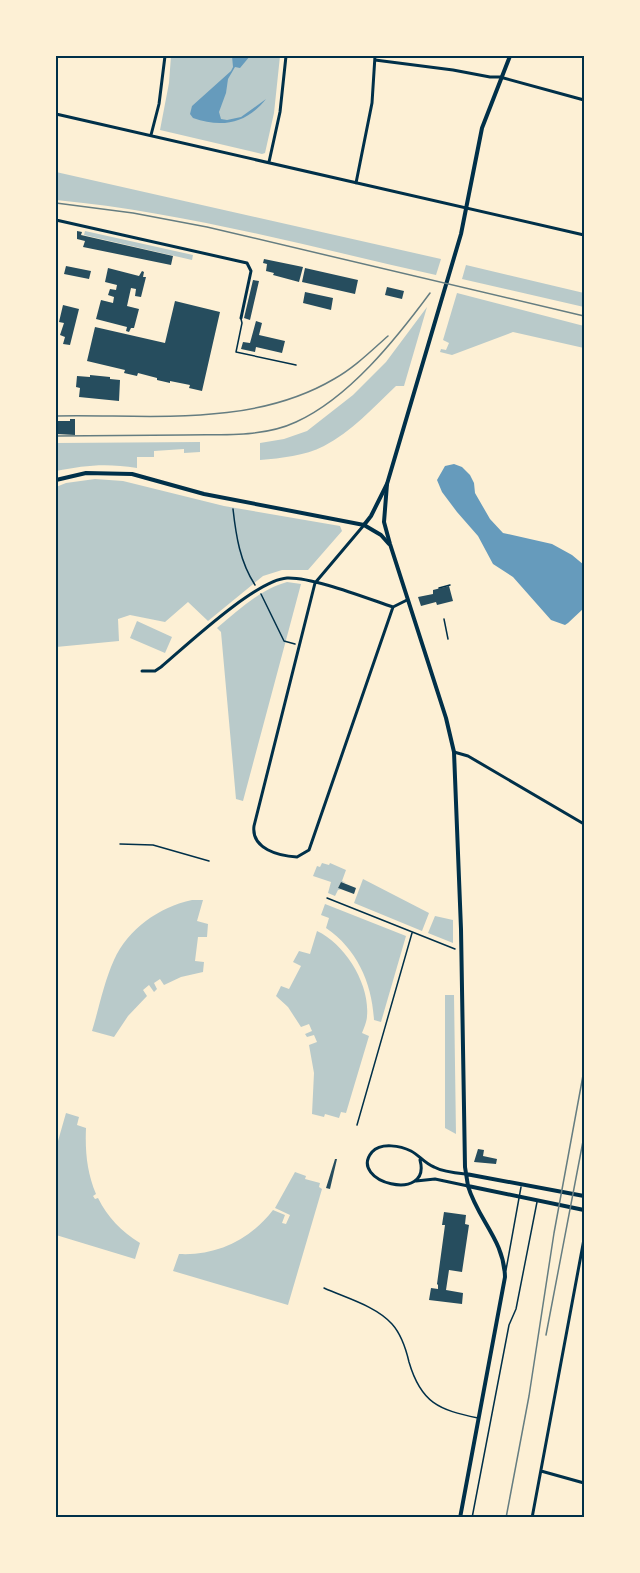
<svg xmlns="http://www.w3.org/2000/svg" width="640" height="1573" font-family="'Fira Sans Condensed',sans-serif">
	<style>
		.green { fill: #b9caca }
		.water { fill: #669bbc }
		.building { fill: #264d5e }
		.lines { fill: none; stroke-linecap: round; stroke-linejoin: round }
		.path { stroke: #003049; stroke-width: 1.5 }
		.service { stroke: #003049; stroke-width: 1.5 }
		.minor { stroke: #003049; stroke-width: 3 }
		.tertiary { stroke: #003049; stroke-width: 4 }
		.secondary { stroke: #003049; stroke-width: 4 }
		.tram { stroke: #657d81; stroke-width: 1.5 }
		.rail { stroke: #657d81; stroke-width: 1.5 }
		.neatline { fill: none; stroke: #003049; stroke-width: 2 }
	</style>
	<rect width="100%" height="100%" fill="#fdf0d5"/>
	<path class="green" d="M171,56H280L274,113L265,153L262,154L160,130L169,83Z
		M56,172L441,259L436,275C310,247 184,212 56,200Z
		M85,231L193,255L192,260L84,235Z
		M466,265L584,293V307L462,279Z
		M457,293L584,326V348L513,332L452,355L440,352L441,349L446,350L449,343L443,340Z
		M427,307L404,386H396C374,407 351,432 324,446C304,456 282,458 260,460V443L284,439L307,431L353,395L386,362Z
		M200,442V452L184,453V449L154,451V457H137V468C107,463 85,465 56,471V443Z
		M95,479L123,481L224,506L340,526L342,531L308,570H282L263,576L208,621L188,602L165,622L130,615L118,619L119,641L56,647V487L66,483Z
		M287,582L301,584L243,801L236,799L221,632L217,628C239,610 259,590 287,582Z
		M137,621L172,637L165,653L130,638Z
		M322,863L329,865L330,863L346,870L342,881L346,883L341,882L338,888L342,889L338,890L335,896L328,893L331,882L313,876L317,866L320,867Z
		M363,879L429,913L422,931L354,903Z
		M192,900H203L197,921L208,924L207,937H198L195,961L204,962L203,972L181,977L164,985L160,979L154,983L157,989L154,992L149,985L143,990L147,996L128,1016L114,1037L92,1031C99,1008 104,982 114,960C128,929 159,907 192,900Z
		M325,904L406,936L381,1022L374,1020C372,983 357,949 326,928L329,918L321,915Z
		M435,916L453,920V943L428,933Z
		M317,931C345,944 370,984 367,1016C367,1021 364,1028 362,1033L369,1036L346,1113L341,1112L339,1118L325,1114L324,1117L312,1114L314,1073L309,1045L317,1042L314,1035L307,1037L305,1034L312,1031L309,1024L301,1027L288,1007L276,996L281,986L289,989L301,966L293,962L299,951L310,954Z
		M445,995H454L456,1134L445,1128Z
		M66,1113L79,1117L77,1125L86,1128C85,1152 87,1172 96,1194L93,1196L95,1199L98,1198C108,1218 121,1231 140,1243L135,1259L56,1235V1148Z
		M295,1172L306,1176L305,1179L320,1183L319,1187L322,1189L288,1305L173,1271L179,1254C216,1256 250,1240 273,1210L285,1215L282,1223L286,1224L290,1215L275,1208Z"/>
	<path class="water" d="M232,56H250L240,68L235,67L228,79L226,93L219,112L221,119L227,120L241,117L266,99C246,124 222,128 193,118L190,114L192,106L231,71L233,67Z
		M454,464L462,467L470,475L474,483L475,493L490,519L503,533L552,544L572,555L584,565V608L568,623L565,625L551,620L513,577L493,564L478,536L457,512L442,492L437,480L445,466Z"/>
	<path class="building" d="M77,231L82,232L81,235L173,256L171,265L83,247L85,241L77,239Z
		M264,259L303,267L299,282L273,275L274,273L266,271L267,264L263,263Z
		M66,266L91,271L89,279L64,274Z
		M108,268L139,276L142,271L144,272L143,277H146L141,297L135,296L136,289L131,288L127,306L139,309L134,328H131L129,332L126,331L127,327L96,319L101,300L113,303L114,297L108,295L110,289L116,290L117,285L105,282Z
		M305,268L358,280L355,294L302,282Z
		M253,280L259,281L250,320L244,318Z
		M387,287L404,291L402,299L385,295Z
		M305,292L333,298L331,310L303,303Z
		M175,301L220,312L202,391L189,388L190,385L170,381V383L157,380V378L138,373L137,376L124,373L125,370L87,361L95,327L165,343Z
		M63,305L79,309L70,345L63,344L65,337L60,335L64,323L59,322Z
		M256,321L262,323L259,335L285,341L282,353L256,347L255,352L241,349L243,342L250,343Z
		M90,375L110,377V379L120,380L119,401L79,397L80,388L76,387L77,376L90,377Z
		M70,419H75V435L56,434V421H70Z
		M449,586L453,601L437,605L436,602L421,606L418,597L433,594V590Z
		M341,882L356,888L354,894L338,888Z
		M478,1149L484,1150L483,1156L497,1159L496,1164L474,1162Z
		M335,1159H337L330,1189L326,1188Z
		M444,1212L466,1215L465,1224L469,1225L462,1272L449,1270L446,1290L463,1293L462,1304L429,1300L431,1288L438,1289V1285L437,1284L445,1225H442Z"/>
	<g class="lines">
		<path class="path" d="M233,509C236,536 240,562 255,585
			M439,588L450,585
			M261,594L284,641L295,644
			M444,619L448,639
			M327,898L455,949
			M357,1125L412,933"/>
		<path class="service" d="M241,319L242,323L236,352L296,365
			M120,844L153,845L209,861
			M506,1270L521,1187
			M324,1288C346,1298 376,1306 392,1324C401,1334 406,1349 409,1362C421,1403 439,1410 478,1418
			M472,1518L509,1325L516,1309L537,1202"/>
		<path class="minor" d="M375,60L453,70L490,77H500L584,100
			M56,114L584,235
			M151,135L159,104L165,56
			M269,162L280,112L286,56
			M356,183L372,103L375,56
			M56,220L247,263L251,271L241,318
			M364,525L315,583L254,826C251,849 279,856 297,857L309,850L393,607L407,600
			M142,671H155L161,667C187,645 256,580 287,578C313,577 366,598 393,607
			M454,752L468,756L584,824
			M420,1160C432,1204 347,1182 372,1152C381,1142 401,1146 411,1151C419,1155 424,1163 434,1167C443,1172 455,1173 466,1174
			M416,1181L435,1179L468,1186
			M541,1471L584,1483
			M532,1518L584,1239"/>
		<path class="tertiary" d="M56,480L86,473L132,474L204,494L364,525L381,535L389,544
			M364,525L371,516L387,484
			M460,1518L505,1277C504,1240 478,1220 468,1186"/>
		<path class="secondary" d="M510,56L482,128L461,234L387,484L384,522L390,544L446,718L454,752L461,929L465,1167L468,1186L584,1210
			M466,1174L584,1196"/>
		<path class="tram" d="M546,1335L584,1136
			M506,1518L529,1396L554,1233L584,1070"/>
		<path class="rail" d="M56,203L133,213L207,227L584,316
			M56,416C148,414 251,428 334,379C354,368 371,351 388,336
			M56,436C98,436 141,435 184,435C220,434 262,438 296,422C349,398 396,339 430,293"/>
	</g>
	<rect width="640" height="1573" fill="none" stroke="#fdf0d5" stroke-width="114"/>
	<rect x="57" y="57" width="526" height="1459" class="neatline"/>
</svg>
